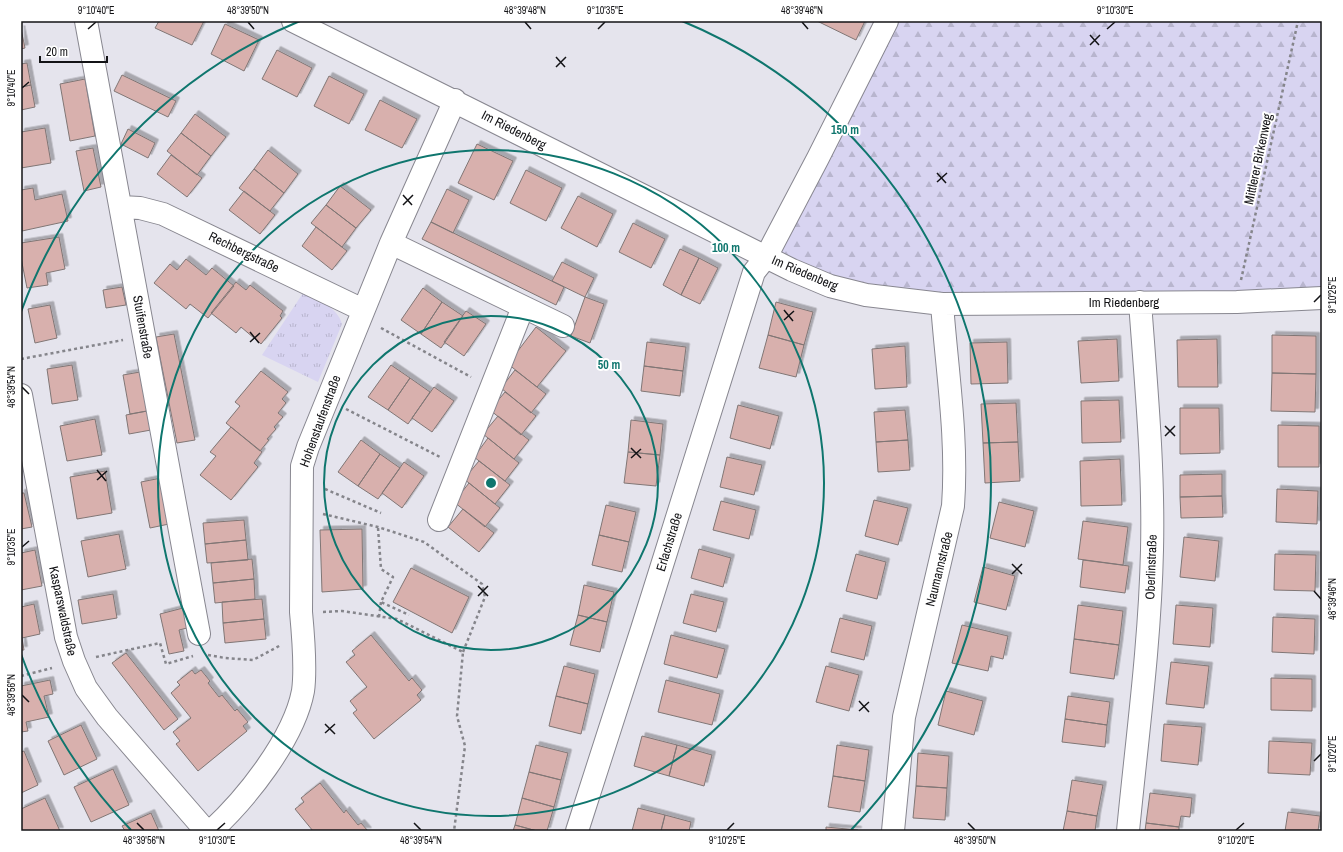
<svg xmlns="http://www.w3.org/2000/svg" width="1343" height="852" font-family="'Archivo Narrow',sans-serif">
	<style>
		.forest { fill: url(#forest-firs) }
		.park { fill: url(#park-tufts) }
		.building { fill: #d8b0ad; stroke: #807675; filter: url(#shadow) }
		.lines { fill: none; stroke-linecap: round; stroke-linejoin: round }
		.minor-casing { stroke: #888790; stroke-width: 24 }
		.path { stroke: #85858b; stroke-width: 2.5; stroke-dasharray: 3 3; stroke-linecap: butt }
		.minor { stroke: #fff; stroke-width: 22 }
		.ticks { fill: none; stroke: #131316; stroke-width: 1.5 }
		.ring { fill: none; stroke: #0f766e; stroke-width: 2 }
		.labels { text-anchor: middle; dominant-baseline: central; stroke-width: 4; stroke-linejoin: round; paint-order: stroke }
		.street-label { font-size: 13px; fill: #131316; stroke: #fff }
		.centre { fill: #0f766e; stroke: #fff; stroke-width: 2 }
		.ring-label { font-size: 12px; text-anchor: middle; font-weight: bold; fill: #0f766e; stroke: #fff; stroke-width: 4; stroke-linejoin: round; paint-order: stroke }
		.neatline { fill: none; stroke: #131316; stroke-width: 1.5 }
		.ticks-label { font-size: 10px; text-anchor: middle; fill: #131316 }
	</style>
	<defs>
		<pattern id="forest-firs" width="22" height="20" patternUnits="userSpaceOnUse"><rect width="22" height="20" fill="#d8d4f1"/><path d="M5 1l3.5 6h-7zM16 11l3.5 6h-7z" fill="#b8b5ce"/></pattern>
		<pattern id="park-tufts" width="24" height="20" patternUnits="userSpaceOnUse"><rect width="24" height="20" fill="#d8d4f1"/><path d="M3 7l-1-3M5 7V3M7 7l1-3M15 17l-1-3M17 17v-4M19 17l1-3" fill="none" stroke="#b8b5ce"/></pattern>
		<filter id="shadow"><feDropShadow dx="3.5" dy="-3.5" stdDeviation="0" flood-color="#0004"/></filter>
	</defs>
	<rect width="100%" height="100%" fill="#e5e4ed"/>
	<path class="forest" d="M887,21H1322V298L901,300L766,257Z"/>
	<path class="park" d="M303,293C318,301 337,306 342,324L318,382L262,355Z"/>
	<path class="building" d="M159,21H204L192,45L155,28Z
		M817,21H865L856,40Z
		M225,24L259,40L244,71L211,54Z
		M21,29L25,48L21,49Z
		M277,50L312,68L297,97L262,79Z
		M27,63L31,85L21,87V64Z
		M122,75L176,101L168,117L114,91Z
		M329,76L364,94L349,124L314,106Z
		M85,79L95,136L70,141L60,84Z
		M31,85L35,107L21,110V87Z
		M380,100L417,119L402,148L365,130Z
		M195,114L226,137L211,156L181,133Z
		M45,128L51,163L21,168V132Z
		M128,129L155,143L148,158L121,144Z
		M181,133L211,156L197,175L167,151Z
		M477,144L513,161L494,200L458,183Z
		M93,148L101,187L84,191L76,151Z
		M268,150L298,174L284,193L254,169Z
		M171,155L202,178L187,197L157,174Z
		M254,169L284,193L270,211L239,188Z
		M526,170L562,188L546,221L510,203Z
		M340,186L371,210L356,228L326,205Z
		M33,188L35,200L62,194L68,221L22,231L21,190Z
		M447,189L469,200L453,233L431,222Z
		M244,191L275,215L260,234L229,210Z
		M578,196L613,214L597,247L561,228Z
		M326,205L356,228L342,247L311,223Z
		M431,222L564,287L556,305L422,239Z
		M633,223L665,239L651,268L619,252Z
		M316,227L347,251L332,270L302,246Z
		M59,237L65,269L46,273L48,285L27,288L21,258V243Z
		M680,249L699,258L681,295L663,285Z
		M699,258L718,268L700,304L681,295Z
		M186,259L206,275L212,268L234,286L208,318L190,304L186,309L154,283L170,264L177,270Z
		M562,262L594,278L585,297L552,281Z
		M236,282L246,290L250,285L283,311L280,316L282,318L261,344L241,327L236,333L211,313Z
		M122,287L126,305L106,308L103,290Z
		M423,288L442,302L421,334L401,320Z
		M585,297L604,304L590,343L571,336Z
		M442,302L463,316L441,348L421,334Z
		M776,302L813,312L804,345L768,335Z
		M50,305L57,338L35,343L28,309Z
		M466,311L486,324L464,356L444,342Z
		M536,327L566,351L537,387L508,364Z
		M174,334L195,440L177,443L156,337Z
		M768,335L804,345L796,377L759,368Z
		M1272,335L1316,336V374L1272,373Z
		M1117,339L1119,381L1081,383L1078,341Z
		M1217,339L1218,387H1178L1177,340Z
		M647,342L686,347L683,371L644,366Z
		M1007,342L1008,383L971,384L970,343Z
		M905,346L907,387L875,389L872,349Z
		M72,365L78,400L52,404L47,369Z
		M391,365L410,378L388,410L368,397Z
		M644,366L683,371L680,396L641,391Z
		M515,370L546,394L531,413L501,388Z
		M261,371L288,392L282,399L286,403L278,413L283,417L274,427L276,429L267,439L269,440L260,451L226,423L240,406L235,402Z
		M140,372L147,411L130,414L123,375Z
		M1272,373L1316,374L1315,412L1271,411Z
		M410,378L430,392L408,424L388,410Z
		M434,387L454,401L432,432L412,418Z
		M505,392L536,416L521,435L490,410Z
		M1119,400L1121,442L1082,443L1081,401Z
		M1016,403L1018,442L983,443L981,404Z
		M738,405L779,416L770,449L730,438Z
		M1180,408H1219L1220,453L1180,454Z
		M905,410L908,440L876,442L874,412Z
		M147,411L151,430L129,434L126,415Z
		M498,416L529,440L514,459L483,434Z
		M95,419L102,455L67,461L60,426Z
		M631,420L663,424L660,455L628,452Z
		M1278,425L1319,426V467H1278Z
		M231,427L262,452L254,463L258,467L231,500L200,475L216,456L210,452Z
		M488,438L519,463L505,481L474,457Z
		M361,440L380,454L358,486L338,472Z
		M908,440L910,470L878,472L876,442Z
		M1018,442L1020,481L985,483L983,443Z
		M628,452L660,455L656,486L624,483Z
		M380,454L400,468L378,499L358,486Z
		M727,457L762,465L754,495L720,487Z
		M1120,459L1122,505L1081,506L1080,461Z
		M479,461L510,485L495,504L464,479Z
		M404,462L424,476L402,508L382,493Z
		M105,471L112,513L77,519L70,477Z
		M1222,474V496L1180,497V475Z
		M161,478L169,524L150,528L141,482Z
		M469,483L500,508L485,527L454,502Z
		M1277,489L1318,491L1317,524L1276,522Z
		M21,493H24L32,527L21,529Z
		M1222,496L1223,517L1181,518L1180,497Z
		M874,500L908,508L898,545L865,536Z
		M721,501L756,510L749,539L713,530Z
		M999,502L1034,511L1025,547L990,538Z
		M606,505L636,512L629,542L599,535Z
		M463,509L494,533L479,552L448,527Z
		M244,520L246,540L205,544L203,523Z
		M1083,521L1128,527L1123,565L1078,559Z
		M362,529L363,589L322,592L320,530Z
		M119,534L126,569L88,577L81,541Z
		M599,535L629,542L622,572L592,565Z
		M1184,537L1219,541L1215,581L1180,577Z
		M246,540L248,560L207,563L205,544Z
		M699,549L731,558L723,587L691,578Z
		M35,550L42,586L21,590V553Z
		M856,554L886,562L877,599L846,591Z
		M1275,554L1316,555L1315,591L1274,590Z
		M252,559L254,579L213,583L211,563Z
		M1083,560L1129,566L1125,593L1080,587Z
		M983,567L1015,576L1006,610L974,602Z
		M411,568L469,597L452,633L393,602Z
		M254,579L255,599L215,603L213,583Z
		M584,585L614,592L607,622L578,615Z
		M113,594L117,618L82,624L78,600Z
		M691,594L724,602L716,632L683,623Z
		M262,599L264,619L223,623L222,602Z
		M34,604L40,634L22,638L24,650H21V607Z
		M1078,605L1123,611L1119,645L1074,639Z
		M1176,605L1213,608L1210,647L1173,644Z
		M183,608L187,628L179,630L184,651L169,654L160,614Z
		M578,615L607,622L600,652L570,645Z
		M1273,617L1315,619L1314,654L1272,652Z
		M840,618L872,626L864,660L831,652Z
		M264,619L266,639L225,643L223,623Z
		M962,625L1008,636L1003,659L991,656L988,671L952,663Z
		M371,635L409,681L412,678L422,690L417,695L421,700L374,739L353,713L357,710L350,701L367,687L346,662L355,655L352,651Z
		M671,635L725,649L717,678L664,664Z
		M1074,639L1119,645L1114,679L1070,673Z
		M126,653L178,719L164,730L112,663Z
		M1171,662L1209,666L1204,708L1166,704Z
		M564,666L595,674L588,704L556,696Z
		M826,666L859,675L849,711L816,702Z
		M192,670L195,674L201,670L210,681L208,683L219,697L222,695L235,711L237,709L248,722L243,726L247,731L198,771L176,744L180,741L173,732L191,718L171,693L180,685L177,682Z
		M1271,678L1312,679V711L1271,710Z
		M50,680L53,694L44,696L49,717L26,722L28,731L21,732V686Z
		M666,680L720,694L712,725L658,712Z
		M946,691L983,701L974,735L938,725Z
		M556,696L588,704L581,734L549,726Z
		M1068,696L1110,702L1107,725L1065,719Z
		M1065,719L1107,725L1105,747L1062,742Z
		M1164,724L1202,727L1198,765L1161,761Z
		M81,725L97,759L64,775L48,741Z
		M642,736L677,745L669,776L634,766Z
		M1269,741L1312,743L1310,775L1268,773Z
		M536,745L568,753L561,780L529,772Z
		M677,745L712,755L704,786L669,776Z
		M837,745L869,750L865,781L833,776Z
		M24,751L38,785L21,793V752Z
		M918,753L949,756L947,788L916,786Z
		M113,769L129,805L91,822L74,787Z
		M529,772L561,780L554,807L522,798Z
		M833,776L865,781L860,812L828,807Z
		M1072,780L1103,785L1097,816L1067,811Z
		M320,783L344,813L346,810L358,825L361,823L368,831H313L295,809L304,802L301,798Z
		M916,786L947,788L945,820L913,818Z
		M1150,793L1192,798L1190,817L1181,816L1179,827L1146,823Z
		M45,798L60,831H21V809Z
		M522,798L554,807L547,831H537L515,825Z
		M638,808L665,815L661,831H632Z
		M1067,811L1097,816L1095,831H1063Z
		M1288,812L1320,816L1318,831H1285Z
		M151,813L159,831H125L122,826Z
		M665,815L691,822L689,831H661Z
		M1146,823L1179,827V831H1145Z
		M515,825L537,831H513Z
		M826,827L858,830V831H826Z"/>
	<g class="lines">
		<g class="minor-casing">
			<path id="minor" d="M86,21L199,634
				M293,21L792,270L830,286L866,295L942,304L1237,302L1322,298
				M121,207L140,208L163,214L363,310
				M391,243L563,326
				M21,395L66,637L74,661L86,688L107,717L206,831
				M439,520L523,307
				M211,831C246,799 294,739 303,691C306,670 303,633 301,612L302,466L308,447L391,243L455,100
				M577,831L642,629L754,272L766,257L818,158L887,21
				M893,831L904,717L953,506C958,439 947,371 942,304
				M1128,831C1137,738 1150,644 1152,550C1154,468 1146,385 1140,302"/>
		</g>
		<path class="path" d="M1241,280L1298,21
			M381,328L471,377
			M21,359L123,340
			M346,409L440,457
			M325,489L381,513
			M323,514L378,527L424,542L482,584L485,597L463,652
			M378,528L381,569L393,577L381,602L409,615
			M323,612L342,611L397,619L463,652L457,716L465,746L454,831
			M379,617L381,602
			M208,655L225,658L253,660L281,645
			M96,657L160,643L166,664L193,656
			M21,676L52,668"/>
		<use href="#minor" class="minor"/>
	</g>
	<path class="ticks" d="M248,22L254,29M525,22L531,29M802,22L808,29M88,29L96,22M598,29L605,22M1107,29L1115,22M1090,35L1099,45M1090,45L1100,35M556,57L565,67M556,67L566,57M22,88L29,82M937,173L946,183M937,182L947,173M403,195L412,205M403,205L413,195M1314,302L1321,295M784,310L793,321M784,320L794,311M250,332L259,343M250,342L260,333M22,387L29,394M1165,426L1175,436M1165,436L1175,426M631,448L641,458M631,458L641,449M97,470L106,481M97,480L107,471M22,547L29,541M1012,564L1022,574M1012,574L1022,564M478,586L488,596M1314,591L1321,599M478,596L488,586M22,695L29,702M859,701L869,712M859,711L869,702M325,724L335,734M325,733L335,724M1314,761L1321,754M137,823L144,830M414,823L421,830M968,823L975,830M217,830L225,823M727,830L734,823M1236,830L1244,823"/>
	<g class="ring">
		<circle cx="491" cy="483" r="167"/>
		<circle cx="491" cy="483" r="333"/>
		<path d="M131 830A500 500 0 0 1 21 654M21 312A500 500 0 0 1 300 21M682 21A500 500 0 0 1 851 830"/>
	</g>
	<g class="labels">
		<g class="street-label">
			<text transform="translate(514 130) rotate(27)">Im Riedenberg</text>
			<text transform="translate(1258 159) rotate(-78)">Mittlerer Birkenweg</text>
			<text transform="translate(244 252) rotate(26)">Rechbergstraße</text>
			<text transform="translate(805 273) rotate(23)">Im Riedenberg</text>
			<text x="1124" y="302">Im Riedenberg</text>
			<text transform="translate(143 327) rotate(80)">Stuifenstraße</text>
			<text transform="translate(320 421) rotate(-70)">Hohenstaufenstraße</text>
			<text transform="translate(669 542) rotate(-73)">Erlachstraße</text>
			<text transform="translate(1151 567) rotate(-88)">Oberlinstraße</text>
			<text transform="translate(939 569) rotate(-76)">Naumannstraße</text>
			<text transform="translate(63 611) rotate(78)">Kasparswaldstraße</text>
		</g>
	</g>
	<circle cx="491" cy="483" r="6" class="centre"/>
	<g class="ring-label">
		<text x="845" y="134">150 m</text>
		<text x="726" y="252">100 m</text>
		<text x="609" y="369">50 m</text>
	</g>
	<rect width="1343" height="852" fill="none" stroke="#ffffff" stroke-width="44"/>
	<path d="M40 56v6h67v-6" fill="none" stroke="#131316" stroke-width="2"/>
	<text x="46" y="56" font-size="12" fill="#131316" stroke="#ffffff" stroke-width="3" paint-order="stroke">20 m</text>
	<rect x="22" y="22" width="1299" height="808" class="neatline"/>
	<g class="ticks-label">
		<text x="96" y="14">9°10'40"E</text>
		<text x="248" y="14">48°39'50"N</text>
		<text x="525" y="14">48°39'48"N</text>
		<text x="605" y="14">9°10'35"E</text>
		<text x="802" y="14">48°39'46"N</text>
		<text x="1115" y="14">9°10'30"E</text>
		<text transform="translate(11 88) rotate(-90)" y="4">9°10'40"E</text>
		<text transform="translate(1332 295) rotate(-90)" y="4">9°10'25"E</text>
		<text transform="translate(11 387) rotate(-90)" y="4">48°39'54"N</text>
		<text transform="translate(11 547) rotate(-90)" y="4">9°10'35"E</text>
		<text transform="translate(1332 599) rotate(-90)" y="4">48°39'46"N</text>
		<text transform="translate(11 695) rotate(-90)" y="4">48°39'56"N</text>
		<text transform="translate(1332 754) rotate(-90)" y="4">9°10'20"E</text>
		<text x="144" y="844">48°39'56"N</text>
		<text x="217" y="844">9°10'30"E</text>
		<text x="421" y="844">48°39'54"N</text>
		<text x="727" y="844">9°10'25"E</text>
		<text x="975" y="844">48°39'50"N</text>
		<text x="1236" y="844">9°10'20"E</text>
	</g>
</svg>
